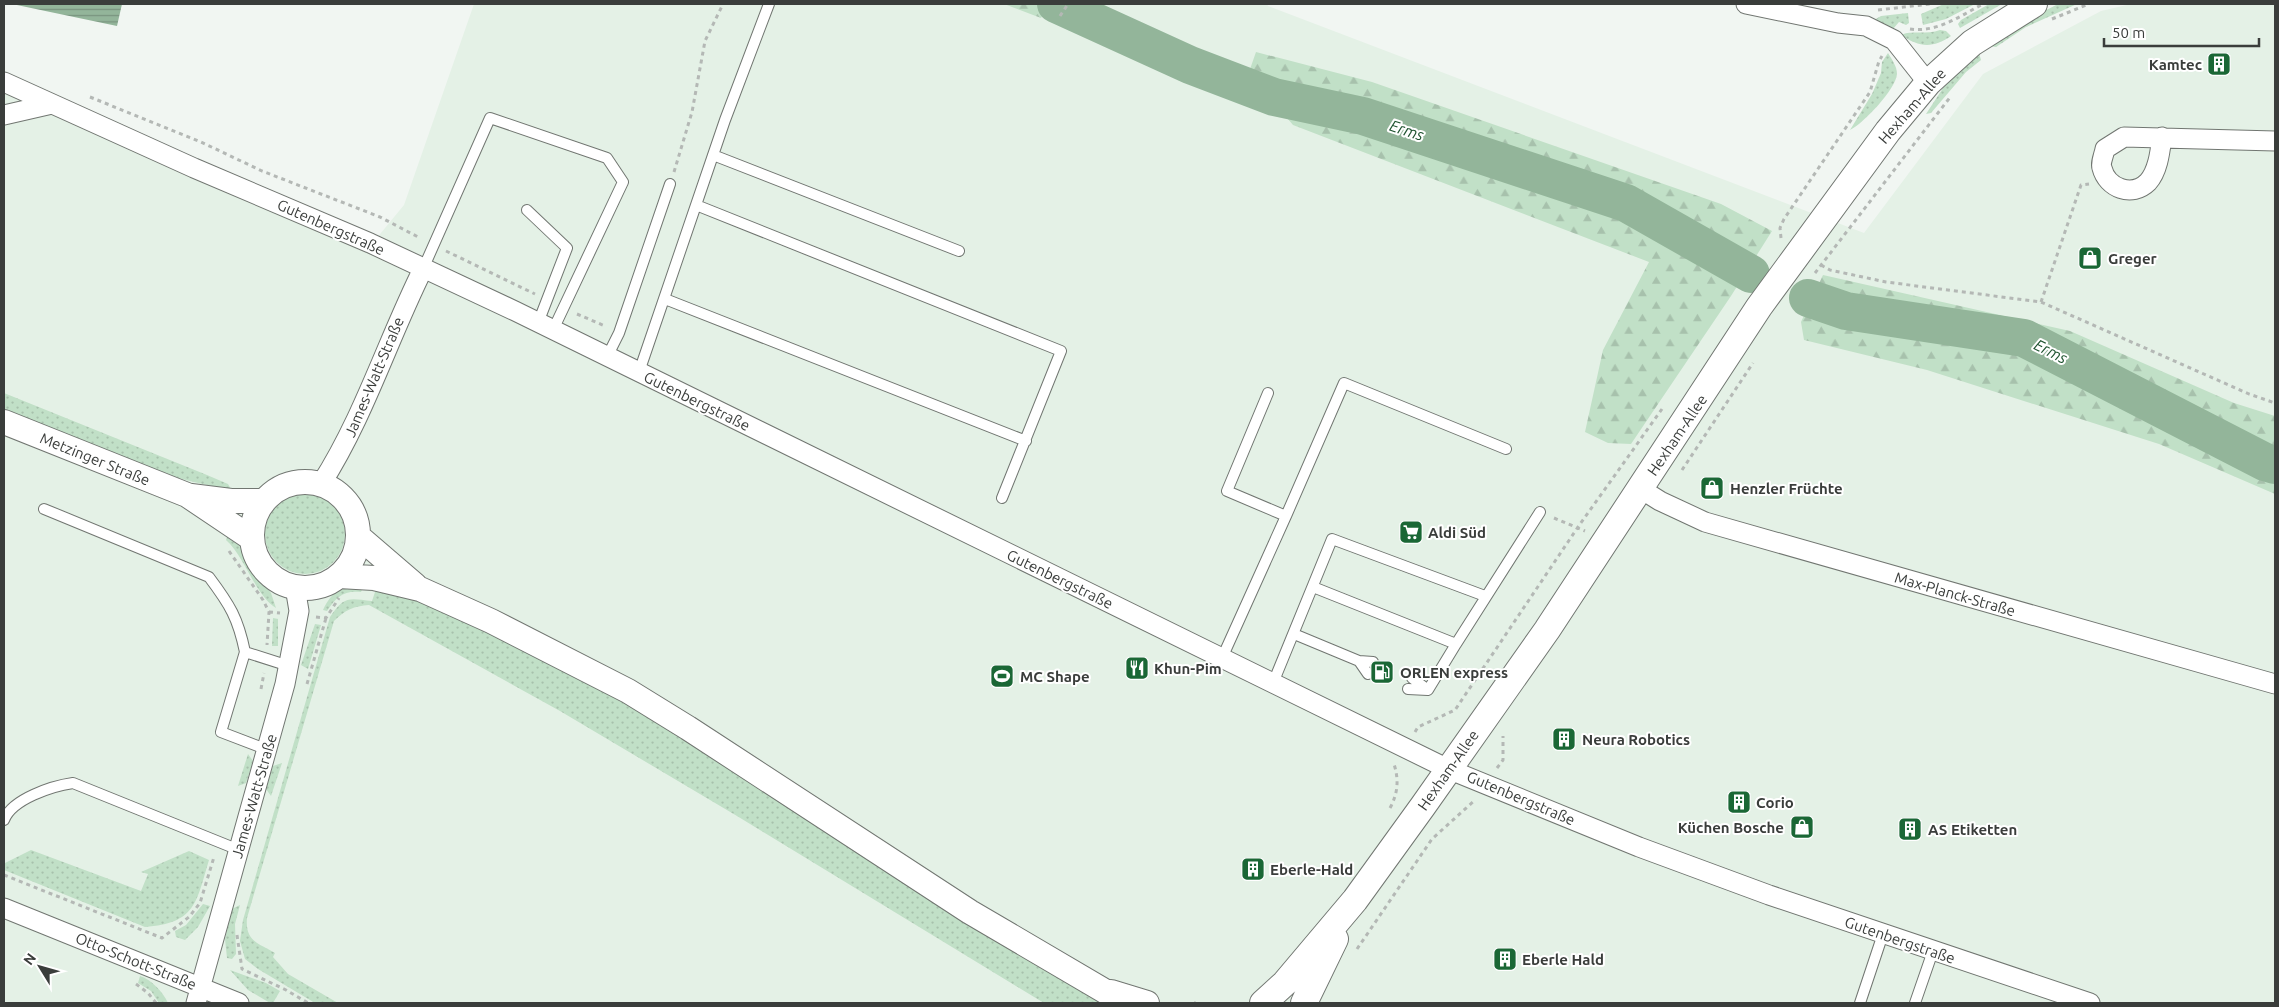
<svg xmlns="http://www.w3.org/2000/svg" width="2279" height="1007" font-family="Ubuntu,sans-serif">
  <style>
    .built { fill: #e4f1e6 }
    .grass { fill: url(#grass-dots) }
    .forest { fill: url(#forest-firs) }
    .water { fill: url(#water-rules) }
    .lines { fill: none; stroke-linecap: round; stroke-linejoin: round }
    .river { stroke: #93b59a; stroke-width: 38 }
    .service-casing { stroke: #717671; stroke-width: 12 }
    .minor-casing { stroke: #717671; stroke-width: 21 }
    .tertiary-casing { stroke: #717671; stroke-width: 26 }
    .secondary-casing { stroke: #717671; stroke-width: 28 }
    .path { stroke: #b4b8b5; stroke-width: 3; stroke-dasharray: 4 4; stroke-linecap: butt }
    .service { stroke: #fff; stroke-width: 10 }
    .minor { stroke: #fff; stroke-width: 19 }
    .tertiary { stroke: #fff; stroke-width: 24 }
    .secondary { stroke: #fff; stroke-width: 26 }
    .labels { text-anchor: middle; dominant-baseline: central; stroke-width: 4; stroke-linejoin: round; paint-order: stroke }
    .poi-label { font-size: 15px; font-weight: bold; fill: #3a3d3b; stroke: #fff; text-anchor: start }
    .street-label { font-size: 15px; fill: #3a3d3b; stroke: #fff }
    .water-label { font-size: 16px; font-style: italic; fill: #1d522e; stroke: #fff }
  </style>
  <defs>
    <pattern id="grass-dots" width="8" height="8" patternUnits="userSpaceOnUse" patternTransform="scale(1.25)"><rect width="8" height="8" fill="#c1e0c7"/><path d="M2 2h.1M6 6h.1" fill="none" stroke="#a7c1ac" stroke-width="1.8" stroke-linecap="round"/></pattern>
    <pattern id="forest-firs" width="22" height="20" patternUnits="userSpaceOnUse" patternTransform="scale(1.25)"><rect width="22" height="20" fill="#c1e0c7"/><path d="M5 1l3.5 6h-7zM16 11l3.5 6h-7z" fill="#a7c1ac"/></pattern>
    <pattern id="water-rules" width="6" height="5" patternUnits="userSpaceOnUse" patternTransform="scale(1.25)"><rect width="6" height="5" fill="#93b59a"/><path d="M0 2.5h6" fill="none" stroke="#79947f"/></pattern>
  </defs>
  <rect width="100%" height="100%" fill="#f1f6f2"/>
  <path class="built" d="M474 4H1267L1268 6 1864 233 1983 74 2101 11 2131 4H2275V1003H4V83L371 245 404 205Z"/>
  <path class="grass" d="M1944 4H1975L1946 19 1923 25 1921 14Z
    M1989 4H2002L1960 28 1958 24 1961 20Z
    M2058 4H2077L2026 27 1996 47 1989 46 2025 21Z
    M1908 13 1909 23 1906 25 1899 22 1893 29 1874 20 1881 16Z
    M1940 30 1946 31 1951 36C1932 49 1919 47 1901 35 1911 30 1927 35 1940 30Z
    M1888 53C1892 60 1897 66 1897 74 1896 89 1863 124 1850 130L1872 94 1881 73 1882 62Z
    M1979 53 1981 60 1966 72 1931 113 1926 114 1943 88Z
    M4 393 207 475 228 484 231 489C152 478 77 440 4 410Z
    M265 534a40 40 0 1 1 80 0a40 40 0 1 1-80 0Z
    M228 534 242 546 249 565 271 593 276 608C255 595 245 557 226 540Z
    M363 587 361 592C344 590 336 597 327 611L323 610C333 589 341 588 363 587Z
    M376 589 441 608 557 661 673 731 1032 962 1102 1003H1044L737 816 560 711 369 605C354 606 345 610 334 621L247 918C245 941 258 943 275 953L273 957 288 974 338 1003H315L258 969 245 959 240 941 243 920 330 617C344 596 348 598 372 601Z
    M273 618 278 619V646H272Z
    M315 624 321 625 308 669 301 665Z
    M248 754 253 761 246 783 238 786Z
    M282 763 271 796 266 789 273 766Z
    M31 850 141 891 148 874 141 872 189 851 209 860C196 903 196 923 145 927L4 870 5 863Z
    M203 904 210 906 198 927 185 940 176 937 175 931 186 925Z
    M240 905 235 924 236 954 232 959 227 958 225 939 232 909Z
    M230 970 266 983 280 991 273 1003H270L248 990Z
    M140 976C152 980 163 992 168 1003H159L151 991 138 983Z"/>
  <path class="forest" d="M1004 4H1049L1041 18Z
    M1256 52 1372 82 1721 204 1772 231 1731 296 1631 444 1608 443 1585 432 1603 350 1649 262 1293 125 1249 72Z
    M1823 275 2070 331 2234 403 2275 416V494L2159 444 1927 370 1804 340 1801 322Z"/>
  <path class="water" d="M12 4H122L117 26Z"/>
  <g class="lines">
    <path class="river" d="M1056 4 1190 65 1274 97 1363 116 1626 203 1751 274
      M1808 298 1846 311 2024 338 2265 462 2275 465"/>
    <g class="service-casing">
      <path id="service" d="M713 155 959 251
        M696 205 1061 351 1002 498
        M527 210 567 248 538 323
        M423 269 490 118 607 158 623 182 553 330
        M665 299 1026 441
        M607 357 619 333 670 184
        M639 372 725 120 769 4
        M44 509 209 577C230 605 238 618 245 652L289 666
        M1286 516 1344 383 1506 449
        M1313 587 1456 644 1428 690 1408 689
        M1294 634 1359 661 1368 674
        M1456 644 1540 512
        M245 652 221 732 268 750
        M1222 658 1286 516 1227 491 1268 393
        M1359 661 1373 662
        M1412 678 1428 690
        M1273 683 1332 539 1485 596
        M4 820C12 799 52 786 73 783L239 850
        M1860 1003 1883 934
        M1915 1003 1933 951"/>
    </g>
    <g class="minor-casing">
      <path id="minor" d="M1746 4 1838 23 1866 26 1894 40 1928 83
        M4 82 194 168 370 243 515 311 1448 769 1639 847 1769 895 2090 1003
        M4 115 52 104
        M2162 137C2160 152 2158 171 2148 182 2132 198 2107 188 2102 168 2100 163 2104 155 2105 149L2124 137 2275 141
        M321 484C364 417 388 339 423 269
        M1641 489 1660 501 1705 522 2275 684
        M4 908 239 1003
        M196 1003 285 684 299 611 295 587"/>
    </g>
    <g class="tertiary-casing">
      <path id="tertiary" d="M4 422 187 495 251 538
        M252 535a53 53 0 1 1 106 0a53 53 0 1 1-106 0Z
        M191 496 231 501H263
        M358 536 415 585
        M339 576 374 578 420 589 491 621 628 691 688 728 970 912 1125 1003
        M1111 992 1147 1003"/>
    </g>
    <g class="secondary-casing">
      <path id="secondary" d="M1263 1003 1285 983 1355 900 1423 806 1547 630 1759 307 1888 131 1928 83 1972 43 2034 4
        M1304 1003 1335 939"/>
    </g>
    <path class="path" d="M1878 10 1930 4
      M1060 16 1068 4
      M2052 19 2089 4
      M1910 29C1937 33 1960 16 1983 4
      M90 97 201 142 262 171 380 217 420 238
      M674 172 692 112 705 41 723 4
      M1781 238 1780 228 1784 219 1870 92 1879 61 1882 56
      M446 251 535 294
      M1821 265 1830 270 1886 282 2041 302 2249 394 2275 403
      M1815 273 1951 96
      M2041 302 2081 185 2089 184
      M577 314 605 326
      M1682 470 1753 363
      M1554 518 1585 531
      M229 551 263 600 269 612 267 645
      M269 612 280 613
      M316 617 326 618 339 598
      M307 684 326 618
      M261 689 264 673
      M1415 732 1418 727 1455 710 1578 527 1662 409
      M1497 768 1503 760V736
      M1390 808C1398 793 1399 780 1394 764
      M4 875 162 938 189 917 200 903 214 857
      M237 935 242 969 286 990 308 1003
      M1357 949 1432 839 1475 800
      M136 984 148 993 156 1003
      M1195 1003 1196 1002"/>
    <use href="#service" class="service"/>
    <use href="#minor" class="minor"/>
    <use href="#tertiary" class="tertiary"/>
    <use href="#secondary" class="secondary"/>
  </g>
  <defs>
    <g id="building-square" transform="scale(1.25)"><rect x="-9" y="-9" width="18" height="18" rx="4" fill="#1a6735" stroke="#fff"/><path d="M-4-6H4V6H1V3H-1V6H-4ZM-2.5-4.3h1.7v1.8h-1.7ZM.8-4.3h1.7v1.8H.8ZM-2.5-1h1.7V.8h-1.7ZM.8-1h1.7V.8H.8Z" fill="#fff"/></g>
    <g id="shop-square" transform="scale(1.25)"><rect x="-9" y="-9" width="18" height="18" rx="4" fill="#1a6735" stroke="#fff"/><path d="M-5-2.5h2.3a2.7 3.5 0 0 1 5.4 0H5L5.5 6h-11ZM-1.5-2.5h3a1.5 2.3 0 0 0-3 0Z" fill="#fff"/></g>
    <g id="supermarket-square" transform="scale(1.25)"><rect x="-9" y="-9" width="18" height="18" rx="4" fill="#1a6735" stroke="#fff"/><path d="M-6-5.5h2.5l.6 2H6L4.5 2H-2.5L-4.4-4H-6ZM-1.5 3.2a1.3 1.3 0 1 0 .1 0ZM3 3.2a1.3 1.3 0 1 0 .1 0Z" fill="#fff"/></g>
    <g id="restaurant-square" transform="scale(1.25)"><rect x="-9" y="-9" width="18" height="18" rx="4" fill="#1a6735" stroke="#fff"/><path d="M-5-6h1v4h1v-4h1v4h1v-4h1v5L-1.5 .5V6h-2V.5L-5-1ZM5-6V6H3V1.5H1.5Q1.5-4 5-6Z" fill="#fff"/></g>
    <g id="fuel-square" transform="scale(1.25)"><rect x="-9" y="-9" width="18" height="18" rx="4" fill="#1a6735" stroke="#fff"/><path d="M-5.5-6h7V0h2V4h1.3V-2.5L3-4.5l.8-.8L6-3V5H2.5V1h-1V6h-7ZM-4.2-4.7v3.2H.2V-4.7Z" fill="#fff"/></g>
    <g id="stadium-square" transform="scale(1.25)"><rect x="-9" y="-9" width="18" height="18" rx="4" fill="#1a6735" stroke="#fff"/><path d="M0-5a6.5 5 0 1 0 0 10a6.5 5 0 1 0 0-10ZM-3.5-1.8h7v3.6h-7Z" fill="#fff"/></g>
  </defs>
  <g fill-rule="evenodd">
    <use href="#building-square" x="2219" y="64"/>
    <use href="#shop-square" x="2090" y="258"/>
    <use href="#shop-square" x="1712" y="488"/>
    <use href="#supermarket-square" x="1411" y="532"/>
    <use href="#restaurant-square" x="1137" y="668"/>
    <use href="#fuel-square" x="1382" y="672"/>
    <use href="#stadium-square" x="1002" y="676"/>
    <use href="#building-square" x="1564" y="739"/>
    <use href="#building-square" x="1739" y="802"/>
    <use href="#shop-square" x="1802" y="827"/>
    <use href="#building-square" x="1910" y="829"/>
    <use href="#building-square" x="1253" y="869"/>
    <use href="#building-square" x="1505" y="959"/>
  </g>
  <g class="labels">
    <g class="poi-label">
      <text x="2202" y="64" text-anchor="end">Kamtec</text>
      <text x="2108" y="258">Greger</text>
      <text x="1730" y="488">Henzler Früchte</text>
      <text x="1428" y="532">Aldi Süd</text>
      <text x="1154" y="668">Khun-Pim</text>
      <text x="1400" y="672">ORLEN express</text>
      <text x="1020" y="676">MC Shape</text>
      <text x="1582" y="739">Neura Robotics</text>
      <text x="1756" y="802">Corio</text>
      <text x="1784" y="827" text-anchor="end">Küchen Bosche</text>
      <text x="1928" y="829">AS Etiketten</text>
      <text x="1270" y="869">Eberle-Hald</text>
      <text x="1522" y="959">Eberle Hald</text>
    </g>
    <g class="street-label">
      <text transform="translate(1912 106) rotate(-49)">Hexham-Allee</text>
      <text transform="translate(331 227) rotate(24)">Gutenbergstraße</text>
      <text transform="translate(374 377) rotate(-67)">James-Watt-Straße</text>
      <text transform="translate(697 401) rotate(26)">Gutenbergstraße</text>
      <text transform="translate(1677 435) rotate(-56)">Hexham-Allee</text>
      <text transform="translate(95 459) rotate(22)">Metzinger Straße</text>
      <text transform="translate(1060 579) rotate(26)">Gutenbergstraße</text>
      <text transform="translate(1955 594) rotate(16)">Max-Planck-Straße</text>
      <text transform="translate(1448 770) rotate(-55)">Hexham-Allee</text>
      <text transform="translate(254 796) rotate(-74)">James-Watt-Straße</text>
      <text transform="translate(1521 798) rotate(23)">Gutenbergstraße</text>
      <text transform="translate(1900 940) rotate(19)">Gutenbergstraße</text>
      <text transform="translate(136 961) rotate(22)">Otto-Schott-Straße</text>
    </g>
    <g class="water-label">
      <text transform="translate(1407 130) rotate(18)">Erms</text>
      <text transform="translate(2051 351) rotate(27)">Erms</text>
    </g>
  </g>
  <rect width="2279" height="1007" fill="none" stroke="#3a3d3b" stroke-width="10"/>
  <g transform="translate(40 967) rotate(307)" stroke="#ffffff" stroke-width="4" paint-order="stroke">
  <path d="M0-4L9 19L0 12L-9 19Z" fill="#3a3d3b"/>
  <text y="-8" font-size="14" font-weight="bold" text-anchor="middle" fill="#3a3d3b">N</text>
  </g>
  <path d="M2104 38v8h155v-8" fill="none" stroke="#3a3d3b" stroke-width="2.5"/>
  <text x="2112" y="38" font-size="15" fill="#3a3d3b" stroke="#ffffff" stroke-width="4" paint-order="stroke">50 m</text>
</svg>
